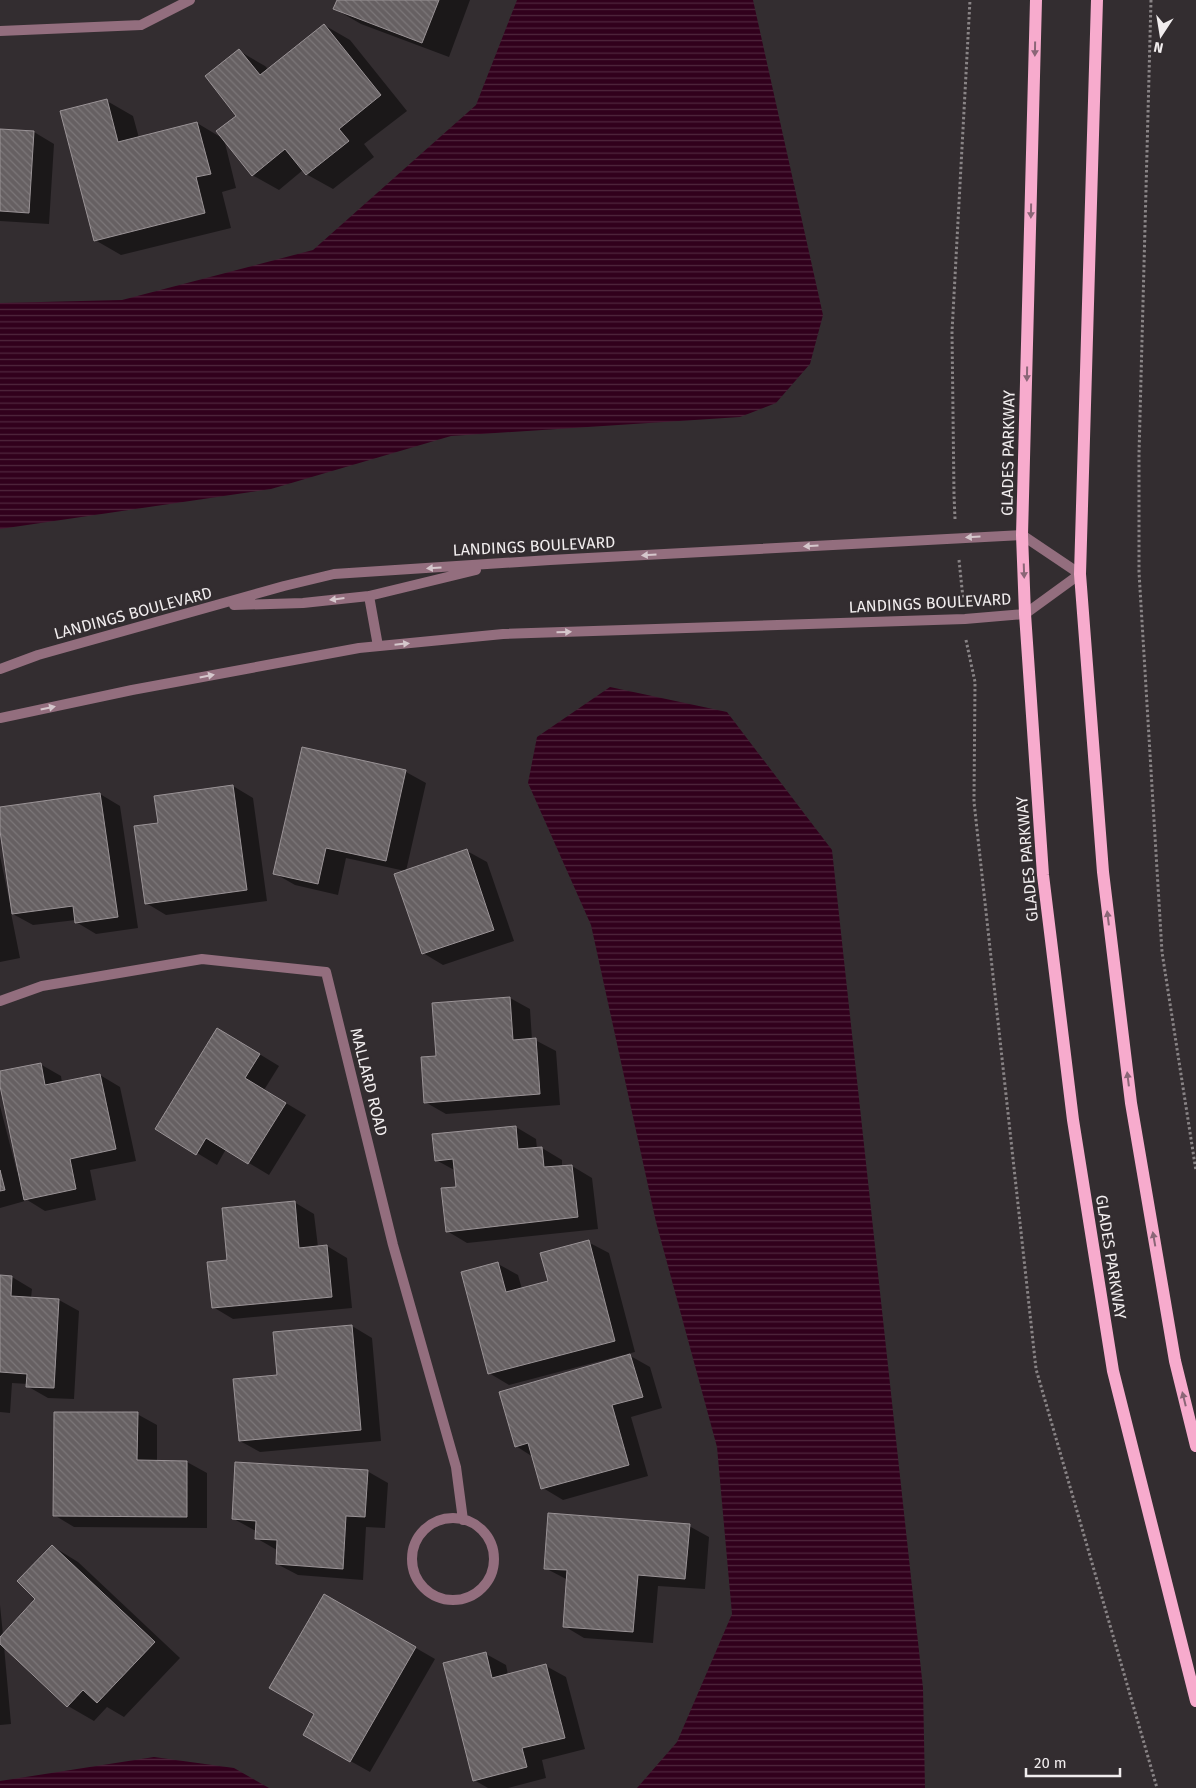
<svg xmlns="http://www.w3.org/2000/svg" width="1196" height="1788" font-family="'Fira Sans',sans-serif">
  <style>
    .water { fill: url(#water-rules) }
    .shadow { fill: #0007 }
    .building { fill: url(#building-back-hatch); stroke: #9a9396 }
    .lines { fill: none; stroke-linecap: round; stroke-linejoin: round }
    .path { stroke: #898486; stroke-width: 3; stroke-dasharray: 2.5 2.5; stroke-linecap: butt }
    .minor { stroke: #936e7e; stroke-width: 10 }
    .primary { stroke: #f7abcd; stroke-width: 12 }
    .oneway { fill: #8b6677 }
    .oneway2 { fill: #d5c7cc }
    .labels { text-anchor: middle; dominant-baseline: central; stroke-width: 4.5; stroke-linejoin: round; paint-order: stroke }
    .street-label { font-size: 16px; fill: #f1edee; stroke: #332d30 }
  </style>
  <defs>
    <pattern id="water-rules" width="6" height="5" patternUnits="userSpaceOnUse" patternTransform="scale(1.25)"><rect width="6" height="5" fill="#31001c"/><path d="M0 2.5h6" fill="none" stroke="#4f263d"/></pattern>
    <pattern id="building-back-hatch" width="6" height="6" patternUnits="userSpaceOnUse" patternTransform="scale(1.25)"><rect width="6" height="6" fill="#666062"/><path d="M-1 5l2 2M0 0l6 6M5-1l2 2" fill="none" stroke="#7c7779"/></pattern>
  </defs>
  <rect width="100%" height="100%" fill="#332d30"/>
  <path class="water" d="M517 0H753L823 315 810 364 776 403 740 417 451 436 271 489 0 529V303L122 300 313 250 476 105Z
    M610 687 727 712 832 850 923 1688 925 1788H637L677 1742 732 1614 717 1447 656 1222 591 925 528 783 537 737Z
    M154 1757 234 1768 269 1788H0V1781Z"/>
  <path class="shadow" d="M338 0H470L449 57 361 24 335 9Z
    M324 25 350 40 407 111 364 144 374 157 333 189 306 174 303 170 279 190 252 175 224 139 236 188 222 192 231 228 121 255 95 240 107 101 133 116 139 138 197 123 222 138 238 116 239 51 265 66 268 69Z
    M0 130 34 132 54 144 49 224 0 221Z
    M303 748 406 772 426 783 406 871 467 851 487 862 514 941 443 965 423 953 405 871 346 858 338 895 295 885 274 873Z
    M233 786 253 798 267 901 166 915 146 903 159 824Z
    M100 794 120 806 138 928 96 934 76 922V920L33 925 11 913 20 958 0 962V856L10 904H12L0 822V808Z
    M510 998 530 1009 532 1040H535L556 1051 560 1105 446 1114 425 1102 438 1057Z
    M238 1041 279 1066 264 1090 306 1115 269 1175 226 1149 217 1165 157 1129Z
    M40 1064 61 1076 62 1083 100 1075 120 1087 136 1161 90 1170 96 1200 45 1211 24 1198 25 1201 0 1208V1106L17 1172 19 1171 0 1080V1072Z
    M516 1127 536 1139 537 1149 542 1148 562 1160V1167L572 1166 592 1178 598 1229 467 1243 447 1231 457 1188 456 1171 436 1160Z
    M294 1202 314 1214 318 1247 327 1246 347 1258 352 1308 233 1319 213 1307Z
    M588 1242 609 1253 635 1352 627 1354 650 1367 662 1408 631 1417 648 1476 563 1500 543 1488 533 1457 516 1446 624 1358 623 1355 509 1385 489 1373 498 1264 518 1275 522 1289 549 1282Z
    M0 1276 12 1277 32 1289 31 1298 59 1300 79 1311 74 1399 48 1398 27 1386 28 1384 12 1383 10 1413 0 1412Z
    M352 1326 372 1338 381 1441 260 1452 240 1441 279 1376Z
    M137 1414 157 1425V1461L187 1462 207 1473V1528L74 1527 54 1515Z
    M367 1471 388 1483 385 1528 366 1527 363 1580 298 1575 277 1564V1550L256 1538 257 1530H254L234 1519Z
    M689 1526 709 1537 705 1589 658 1586 653 1643 584 1638 564 1626 568 1580 545 1568Z
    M52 1546 78 1562 180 1658 124 1717 107 1707 94 1721 68 1706 4 1646 11 1724 0 1725V1605L3 1635 37 1599Z
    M324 1595 435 1659 370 1772 304 1735 316 1714Z
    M486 1654 506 1665 508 1675 546 1666 566 1677 585 1749 542 1760 546 1778 508 1788H488L474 1780Z"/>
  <path class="building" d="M337 0H439L422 43 333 9Z
    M324 24 381 95 339 129 349 141 306 175 285 149 252 176 216 131 236 116 205 76 239 49 260 75Z
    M107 99 118 142 197 122 211 174 196 177 205 213 94 241 60 111Z
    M0 129 34 131 29 213 0 211Z
    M302 747 406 770 386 861 326 848 318 884 273 874Z
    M233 785 247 890 145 904 134 826 158 823 154 796Z
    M100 793 118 917 75 923 73 906 12 914 0 831V807Z
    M467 849 494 930 422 954 394 874Z
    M510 997 513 1040 536 1038 540 1094 424 1103 421 1057 436 1056 432 1003Z
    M217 1028 260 1054 245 1078 286 1103 248 1164 206 1138 196 1155 155 1129Z
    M41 1063 45 1085 100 1074 116 1149 70 1159 76 1189 24 1200 0 1086V1071Z
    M516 1126 518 1149 542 1147 544 1167 572 1165 578 1217 446 1232 441 1188 456 1187 453 1159 435 1161 432 1134Z
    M0 1170 5 1190 0 1191Z
    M295 1201 299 1248 327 1245 332 1297 212 1308 207 1262 227 1260 222 1208Z
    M589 1240 615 1341 488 1374 461 1272 498 1262 506 1292 548 1281 540 1253Z
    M0 1275 12 1276 11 1296 59 1299 54 1388 26 1387 27 1374 0 1372Z
    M352 1325 361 1430 239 1441 233 1379 277 1375 273 1332Z
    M630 1354 643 1397 612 1405 629 1465 541 1489 528 1443 515 1447 499 1392Z
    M54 1412H138L137 1460 187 1461V1517L53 1516Z
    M235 1462 368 1470 365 1517 346 1516 343 1569 276 1564 277 1540 255 1539 256 1521 232 1519Z
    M548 1513 690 1524 685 1579 638 1575 633 1632 563 1627 567 1570 544 1569Z
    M52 1545 155 1642 97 1703 83 1690 67 1707 0 1644V1637L35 1599 17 1581Z
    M324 1594 416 1647 350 1762 303 1735 314 1714 269 1688Z
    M486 1652 492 1678 546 1664 565 1738 522 1748 527 1767 473 1781 443 1663Z"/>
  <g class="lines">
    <path class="path" d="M1151 0 1139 454V572L1162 952 1196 1171
      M955 519 954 495 952 332 970 0
      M959 560 963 598
      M966 640 975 682 974 802 1036 1369 1157 1788"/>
    <path class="minor" d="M0 31 141 25 190 0
      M369 596 378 646
      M234 605 303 603 369 596 476 570
      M0 669 38 655 284 586 334 574 550 560 1022 535 1080 574 1025 614 965 619 503 634 359 648 132 690 0 718
      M0 1001 42 986 202 959 326 972 393 1245 456 1467 463 1520
      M412 1559a41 41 0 1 1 82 0a41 41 0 1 1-82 0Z"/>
    <path class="primary" d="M1036 0 1022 535 1025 614 1043 875 1073 1120 1113 1371 1196 1701
      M1097 0 1080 574 1103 872 1131 1103 1175 1361 1196 1446"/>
  </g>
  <defs><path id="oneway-solid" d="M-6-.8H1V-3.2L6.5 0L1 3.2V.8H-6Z" transform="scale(1.25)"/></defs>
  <g class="oneway">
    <use href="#oneway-solid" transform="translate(1035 49) rotate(91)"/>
    <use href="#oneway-solid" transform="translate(1031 211) rotate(91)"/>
    <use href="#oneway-solid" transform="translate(1027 374) rotate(91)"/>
    <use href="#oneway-solid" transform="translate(1024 571) rotate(88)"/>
    <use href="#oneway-solid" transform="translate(1108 918) rotate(-97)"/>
    <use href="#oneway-solid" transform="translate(1128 1079) rotate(-97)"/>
    <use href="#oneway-solid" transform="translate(1154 1239) rotate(-100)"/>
    <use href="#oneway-solid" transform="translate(1184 1399) rotate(-104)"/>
  </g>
  <g class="oneway2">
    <use href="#oneway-solid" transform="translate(973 537) rotate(177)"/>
    <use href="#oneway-solid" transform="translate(811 546) rotate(177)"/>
    <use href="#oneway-solid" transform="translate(649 555) rotate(177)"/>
    <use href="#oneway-solid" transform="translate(434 568) rotate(176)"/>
    <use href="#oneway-solid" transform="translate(337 599) rotate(173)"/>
    <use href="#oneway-solid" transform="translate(564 632) rotate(-2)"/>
    <use href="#oneway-solid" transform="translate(402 644) rotate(-6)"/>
    <use href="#oneway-solid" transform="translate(207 676) rotate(-11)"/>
    <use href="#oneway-solid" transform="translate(48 708) rotate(-12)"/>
  </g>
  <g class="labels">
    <g class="street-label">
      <text transform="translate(1008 453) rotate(-89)">GLADES PARKWAY</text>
      <text transform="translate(534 546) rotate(-3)">LANDINGS BOULEVARD</text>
      <text transform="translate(930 603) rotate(-3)">LANDINGS BOULEVARD</text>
      <text transform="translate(133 613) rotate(-15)">LANDINGS BOULEVARD</text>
      <text transform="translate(1027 859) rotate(-95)">GLADES PARKWAY</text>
      <text transform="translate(369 1082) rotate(76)">MALLARD ROAD</text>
      <text transform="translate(1111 1257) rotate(81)">GLADES PARKWAY</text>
    </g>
  </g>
  <g transform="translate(1161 35) rotate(192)" stroke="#332d30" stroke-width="4" paint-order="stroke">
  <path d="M0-4L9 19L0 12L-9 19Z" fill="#f1edee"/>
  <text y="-8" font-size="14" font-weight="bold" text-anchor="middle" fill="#f1edee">N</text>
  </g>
  <path d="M1026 1768v8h94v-8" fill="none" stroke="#f1edee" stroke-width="2.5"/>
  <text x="1034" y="1768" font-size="15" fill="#f1edee" stroke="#332d30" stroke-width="4" paint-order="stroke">20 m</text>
</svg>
